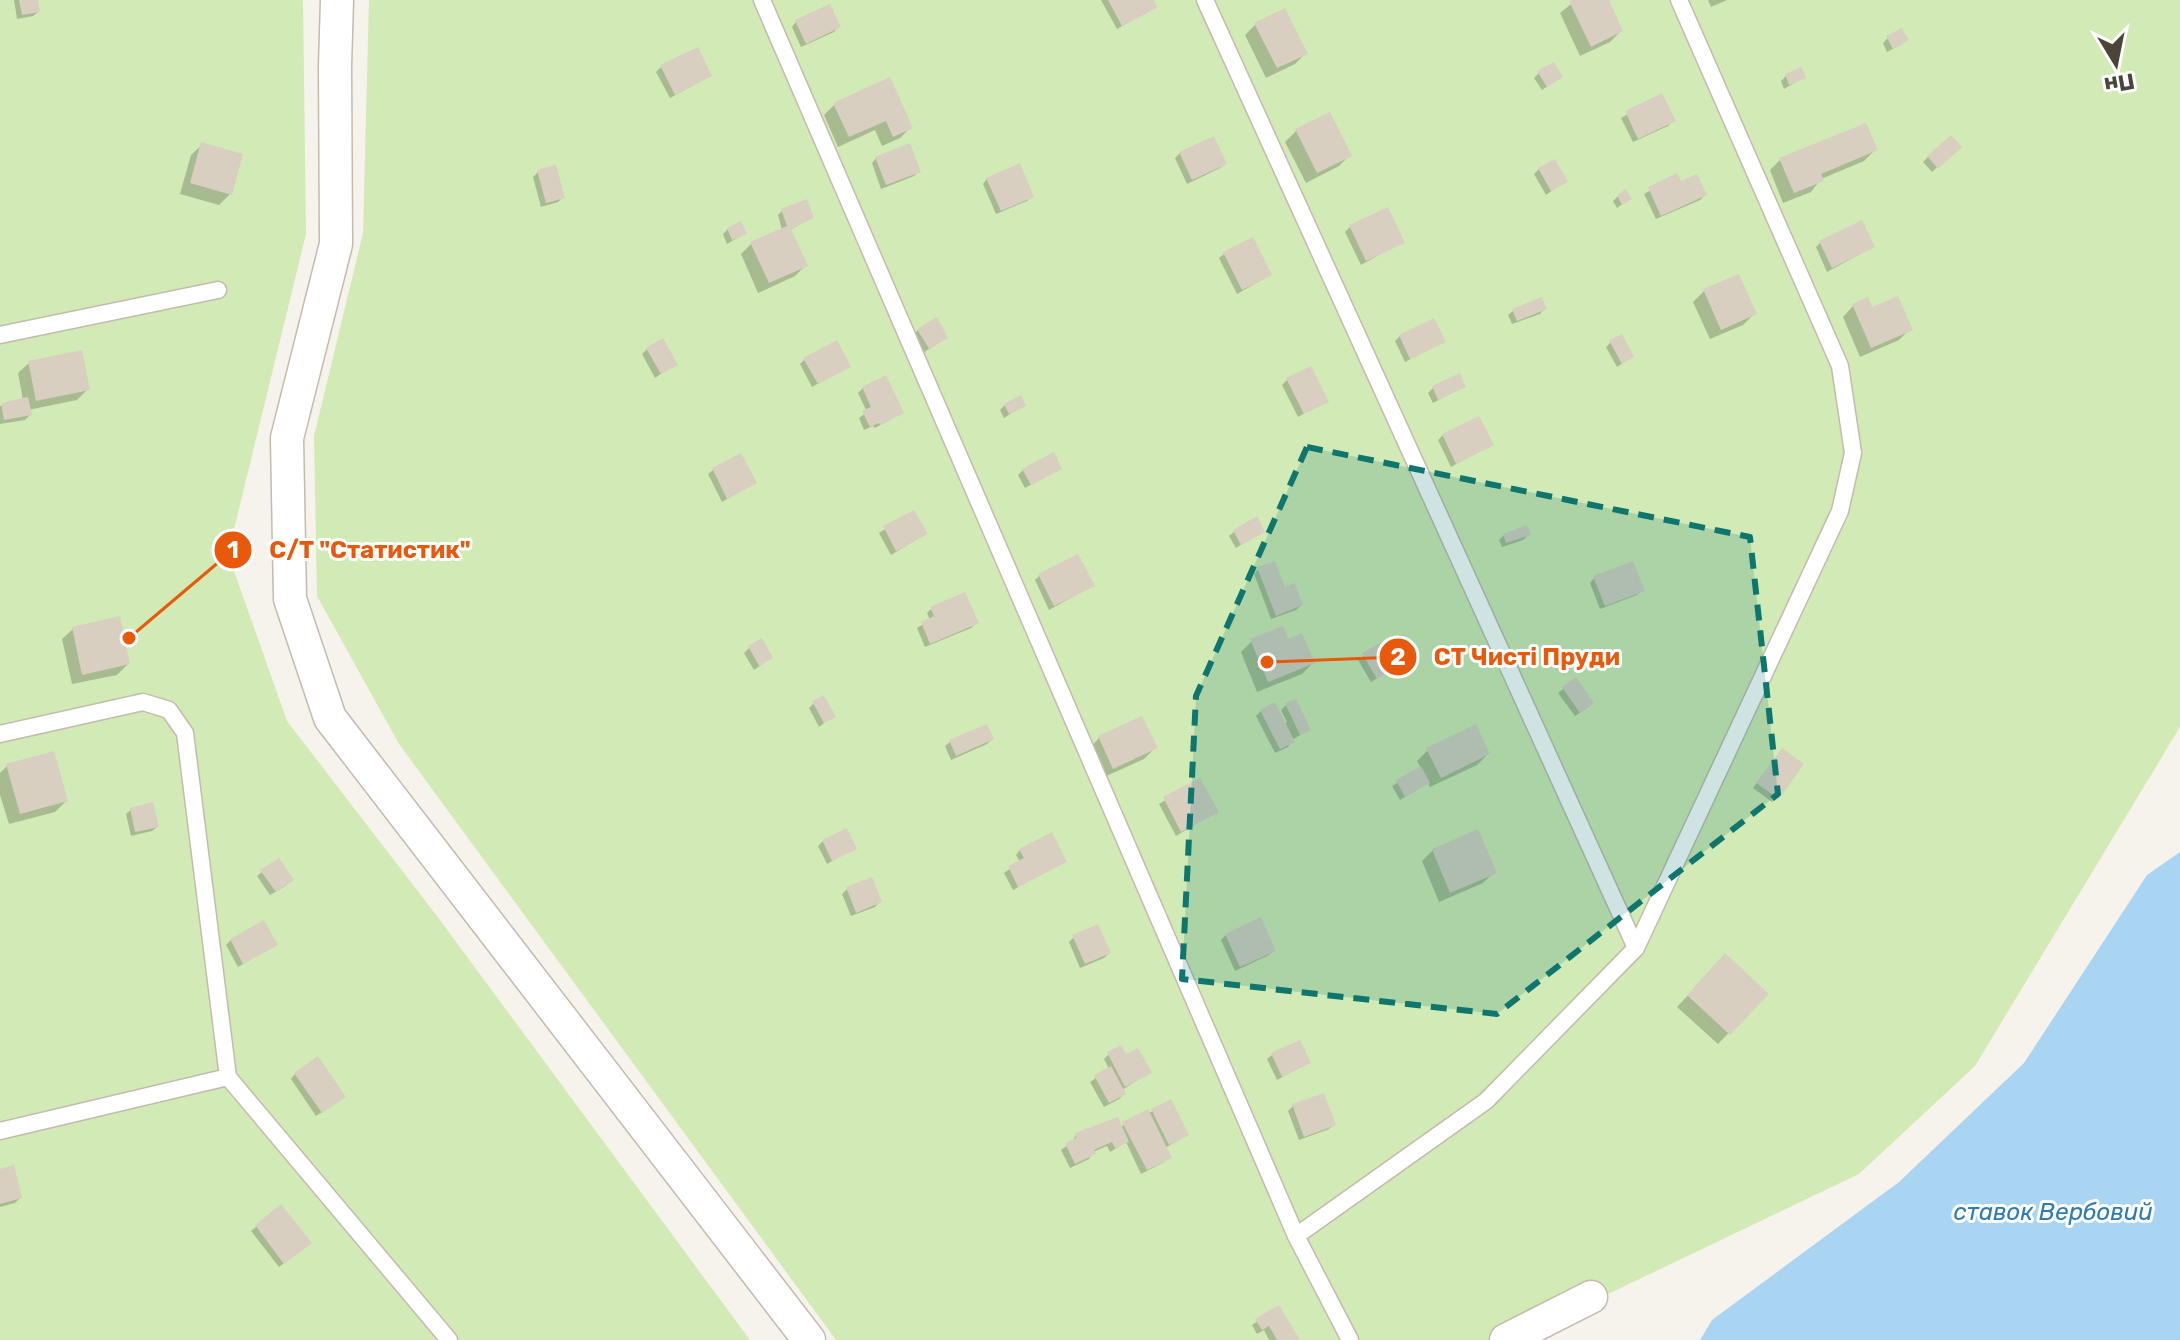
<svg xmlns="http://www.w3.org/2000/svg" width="2180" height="1340" font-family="Rubik,sans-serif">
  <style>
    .green { fill: #d2eab5 }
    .water { fill: #a9d4f2 }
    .shadow { fill: #0003 }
    .building { fill: #d8cfc1 }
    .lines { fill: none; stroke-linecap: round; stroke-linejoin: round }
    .service-casing { stroke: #c2bbae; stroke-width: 19 }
    .minor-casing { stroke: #c2bbae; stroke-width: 35 }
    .service { stroke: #fff; stroke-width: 16 }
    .minor { stroke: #fff; stroke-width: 32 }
    .marked { fill: #0f766e; fill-opacity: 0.2; stroke: #0f766e; stroke-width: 6; stroke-dasharray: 16 10; stroke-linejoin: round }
    .labels { text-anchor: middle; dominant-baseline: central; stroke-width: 6; stroke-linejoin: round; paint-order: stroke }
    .water-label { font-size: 24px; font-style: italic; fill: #2e7ab2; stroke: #fff }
    .leader { fill: none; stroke: #e8590c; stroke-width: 3 }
    .callout-dot { fill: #e8590c; stroke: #fff; stroke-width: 3 }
    .mark-label { font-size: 24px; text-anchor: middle; font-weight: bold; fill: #fff }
    .callout-label { font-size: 24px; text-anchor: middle; font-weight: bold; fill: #e8590c; stroke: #fff; stroke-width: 6; stroke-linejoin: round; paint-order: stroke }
  </style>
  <rect width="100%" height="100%" fill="#f6f3ec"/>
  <path class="green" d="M0 0H303L306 234 228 554 287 721 437 916 750 1340H0Z
    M369 0H2180V727L1975 1066 1859 1174 1512 1340H836L399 744 317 596 314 436 363 233Z"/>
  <path class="water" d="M2180 852V1340H1700L1712 1320 1899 1182 2024 1063 2147 875Z"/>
  <path class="shadow" d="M14 0H36L38 12 33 16 17 19Z
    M1101 0H1151L1155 7 1117 29Z
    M1576 0H1606L1621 31 1610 42 1580 56 1560 13Z
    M1708 0H1727L1711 7Z
    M796 22 838 27 834 32 801 47 792 27Z
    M1256 24 1306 53 1295 64 1266 78 1245 35Z
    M1888 38 1902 44 1887 52 1883 43Z
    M661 67 710 76 670 98 656 72Z
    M1539 73 1561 77 1542 90 1534 78Z
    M1786 76 1804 77 1784 89 1781 81Z
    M1661 96 1673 121 1668 126 1633 142 1621 118Z
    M835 104 910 128 900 138 882 146 875 130 838 147 824 115Z
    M1296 131 1350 155 1339 166 1306 183 1285 142Z
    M202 145 230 194 219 205 180 194 191 155Z
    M1959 147 1932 172 1923 162 1928 157Z
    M1875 150 1864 161 1821 179 1811 192 1783 203 1770 170 1780 160Z
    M1180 153 1224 164 1220 168 1187 184 1175 158Z
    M876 158 919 171 914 176 881 189 872 163Z
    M1539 169 1565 181 1546 195 1534 174Z
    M538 172 563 197 558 202 541 207 533 177Z
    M1676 176 1680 184 1705 195 1700 200 1656 219 1644 194Z
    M987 179 1032 196 1027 201 996 214 983 184Z
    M1618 196 1629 199 1617 208 1613 201Z
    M783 210 811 218 790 230 806 265 795 276 758 293 741 254 751 244 782 230 778 215Z
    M1350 227 1402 242 1361 265 1345 232Z
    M728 229 744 234 727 244 723 234Z
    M1821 242 1873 247 1827 272 1816 247Z
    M1224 254 1270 275 1237 294 1219 258Z
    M1704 291 1754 314 1743 325 1710 339 1693 302Z
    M1853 306 1871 310 1910 329 1899 340 1860 357 1843 317Z
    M1544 309 1540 314 1512 324 1508 315 1513 311Z
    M918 330 946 338 923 353 913 335Z
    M1400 336 1443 341 1405 362 1395 341Z
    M1611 342 1632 357 1617 367 1606 347Z
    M647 349 675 364 655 378 642 354Z
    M805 359 849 366 812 387 800 364Z
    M29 363 88 389 77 400 28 410 30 415 25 420 0 424V406L23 400 18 373Z
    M1287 380 1326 401 1298 417 1282 385Z
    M1464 386 1433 403 1428 393 1433 388Z
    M863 388 902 413 875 428 873 426 864 430 859 418 867 412 858 393Z
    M1005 405H1024L1004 418 1000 410Z
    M1443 435 1491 445 1451 467 1438 440Z
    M1060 468 1025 488 1018 475 1023 470Z
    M713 470 754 483 722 502 708 474Z
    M913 512 925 534 891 555 879 533Z
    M1262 531 1236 548 1229 536 1234 532Z
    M1504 535H1528L1523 540 1502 547 1499 540Z
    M1258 569 1283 589 1301 605 1296 610 1271 619 1254 574Z
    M1040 575 1092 586 1049 610 1035 580Z
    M1594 578 1642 590 1637 595 1600 609 1590 583Z
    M932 608 976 623 971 628 925 647 917 628 930 620 927 613Z
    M73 629 128 664 117 675 72 684 62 639Z
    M1388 640 1401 663 1371 682 1358 660Z
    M1252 641H1288L1313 663 1302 674 1257 692 1241 652Z
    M749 648 771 658 754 670 744 653Z
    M1575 680 1587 708 1575 716 1558 693Z
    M814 703 833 716 819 727 809 708Z
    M1286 705 1309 730 1292 740 1288 747 1275 753 1256 716 1261 711 1284 724 1287 722 1281 710Z
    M1099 738 1155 748 1144 759 1102 778 1089 749Z
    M992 739 987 744 951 760 945 746 950 742Z
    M1428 750 1488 754 1477 765 1430 787 1428 783 1400 800 1392 786 1421 768 1417 761Z
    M1777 756V798L1772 802 1753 788Z
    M7 766 66 801 55 812 9 824 0 795V773Z
    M1199 780 1216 812 1176 836 1159 804Z
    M131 810 157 827 152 831 131 836 126 814Z
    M823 841 854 848 827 864 818 846Z
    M1020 850 1064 861 1013 890 1004 873 1020 862 1016 855Z
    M1433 850 1494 872 1483 883 1439 902 1422 861Z
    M262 872 287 885 270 895 257 876Z
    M871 879 879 902 875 907 851 916 842 894 847 889Z
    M1226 935 1274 950 1269 955 1235 971 1221 940Z
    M1074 937 1109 953 1104 958 1080 968 1069 942Z
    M231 940 275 945 238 967 226 945Z
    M1725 956 1766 994 1718 1044 1677 1007Z
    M1109 1054 1125 1057 1149 1073 1122 1090 1124 1094 1119 1099 1104 1107 1090 1082 1109 1069 1104 1059Z
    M1272 1055 1308 1063 1277 1080 1267 1059Z
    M295 1074 339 1101 316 1116 291 1079Z
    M1293 1106 1334 1124 1329 1129 1299 1140 1288 1111Z
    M1153 1111 1187 1135 1165 1148 1169 1157 1164 1162 1141 1174 1126 1142 1110 1152 1107 1146 1093 1152 1089 1159 1070 1168 1061 1150 1072 1142 1076 1135 1120 1127Z
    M0 1171 20 1198 15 1203 0 1207Z
    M281 1207 304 1248 279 1267 251 1231Z
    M1279 1307 1297 1340H1269L1264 1330 1257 1334 1252 1325Z"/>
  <path class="building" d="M19 0H38L40 12 22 15Z
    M1108 0H1154L1157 8 1122 26Z
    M1572 0H1609L1623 31 1591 47 1569 1Z
    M830 4 841 27 806 44 795 20Z
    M1285 8 1308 54 1277 68 1254 23Z
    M1902 28 1909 40 1893 49 1886 36Z
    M698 47 712 76 675 95 660 65Z
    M1554 62 1563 77 1547 87 1537 71Z
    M1802 67 1806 78 1789 85 1785 74Z
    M890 77 913 128 893 137 886 121 849 137 833 103Z
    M1662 93 1676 121 1638 139 1625 111Z
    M1330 112 1352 156 1317 173 1295 129Z
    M1866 123 1878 150 1821 174 1824 181 1794 193 1779 158Z
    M1951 135 1962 147 1938 169 1927 156Z
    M1214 136 1227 164 1192 180 1179 152Z
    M201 142 243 154 232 195 190 183Z
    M910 143 921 172 886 185 875 157Z
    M1555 159 1568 182 1551 191 1538 168Z
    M1020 163 1034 197 1001 211 986 178Z
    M556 165 565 198 546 203 537 170Z
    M1677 173 1681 181 1697 174 1707 195 1661 216 1648 187Z
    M1626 189 1632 199 1622 205 1617 195Z
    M807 199 814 218 791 229 808 266 769 283 750 242 787 226 781 209Z
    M1388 207 1405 243 1366 261 1349 225Z
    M1862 220 1875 247 1832 268 1819 241Z
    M741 221 747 234 732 240 727 228Z
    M1253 237 1272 275 1242 290 1223 252Z
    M1739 274 1757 314 1721 330 1703 289Z
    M1898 296 1913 330 1871 348 1852 304 1868 297 1872 307Z
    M1542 297 1547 309 1517 321 1512 309Z
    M937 317 948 338 929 349 917 329Z
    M1434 318 1446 342 1410 359 1399 335Z
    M1622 334 1634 357 1622 364 1609 340Z
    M663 338 678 365 661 374 646 348Z
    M837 340 851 367 818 384 803 358Z
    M82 350 90 390 36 401 28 361Z
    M1311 366 1329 402 1304 414 1286 378Z
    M1460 373 1466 387 1438 400 1432 386Z
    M886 375 904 413 880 425 879 423 870 427 862 411 871 407 862 387Z
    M1021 395 1026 406 1009 414 1004 404Z
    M28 397 32 415 4 420 1 403Z
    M1479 416 1494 445 1456 464 1442 434Z
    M1054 452 1062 469 1031 485 1022 469Z
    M741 453 757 483 727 499 712 468Z
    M914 510 928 534 896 551 883 526Z
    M1257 516 1265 532 1241 545 1233 530Z
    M1527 525 1531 535 1506 543 1503 534Z
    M1078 554 1095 586 1054 606 1038 574Z
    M1275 561 1285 587 1295 583 1303 605 1276 616 1257 567Z
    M1633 561 1645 591 1605 606 1593 576Z
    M965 592 979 623 930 644 921 622 934 616 930 607Z
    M120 616 130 664 82 675 72 627Z
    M1283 626 1289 639 1302 633 1315 663 1268 682 1250 639Z
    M762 638 773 658 759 666 748 646Z
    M1389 638 1403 664 1377 679 1362 653Z
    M1576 677 1594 703 1580 713 1562 687Z
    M824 695 836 717 824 723 812 701Z
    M1296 699 1311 730 1300 735 1285 703Z
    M1275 702 1295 742 1280 749 1260 710Z
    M1142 716 1158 748 1113 769 1098 736Z
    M987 724 994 739 956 756 949 740Z
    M1476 724 1490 754 1441 778 1426 748Z
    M1782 748 1804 764 1779 799 1756 783Z
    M54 751 68 801 20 814 6 764Z
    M1421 766 1430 783 1405 797 1396 780Z
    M1200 778 1219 812 1181 832 1163 797Z
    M153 802 159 827 135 832 130 808Z
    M847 828 857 849 832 861 822 840Z
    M1478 829 1497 873 1450 893 1432 849Z
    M1052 832 1067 862 1018 887 1008 866 1024 858 1019 849Z
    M279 858 294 880 276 892 260 870Z
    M872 877 882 902 856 913 846 887Z
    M1261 917 1276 951 1240 967 1225 934Z
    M264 920 278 945 243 964 230 939Z
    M1098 924 1111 953 1085 964 1072 935Z
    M1725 953 1769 994 1730 1035 1687 995Z
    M1300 1040 1311 1063 1282 1077 1271 1053Z
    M1121 1045 1126 1054 1138 1048 1152 1073 1125 1087 1107 1052Z
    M318 1056 346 1097 322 1113 294 1073Z
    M1111 1066 1126 1094 1109 1103 1094 1075Z
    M1324 1093 1336 1125 1304 1137 1292 1104Z
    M1171 1099 1189 1135 1169 1145 1151 1109Z
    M1148 1109 1172 1158 1147 1170 1122 1122Z
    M1118 1117 1129 1142 1115 1148 1112 1142 1094 1150 1096 1154 1075 1164 1065 1143 1076 1138 1075 1133Z
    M14 1165 22 1198 0 1204V1169Z
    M281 1204 312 1243 284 1264 255 1225Z
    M1279 1305 1300 1340H1277L1269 1326 1262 1330 1255 1319Z"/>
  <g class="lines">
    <g class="service-casing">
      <path id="service" d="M762 0 1296 1236 1350 1340
        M1205 0 1636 948
        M0 335 218 290
        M0 734 143 702 169 710 185 733 228 1077 449 1340
        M0 1131 228 1077
        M1296 1236 1486 1101 1636 948 1840 511 1853 453 1840 366 1679 0"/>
    </g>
    <g class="minor-casing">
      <path id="minor" d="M337 0 335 66 336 244 287 438 290 599 330 718 809 1340
        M1506 1340 1591 1297"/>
    </g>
    <use href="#service" class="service"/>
    <use href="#minor" class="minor"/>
  </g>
  <path class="marked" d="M1307 447 1750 537 1778 794 1497 1014 1182 979 1196 696Z"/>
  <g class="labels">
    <g class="water-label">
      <text x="2053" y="1212">ставок Вербовий</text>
    </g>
  </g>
  <path class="leader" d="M129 638L233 550M1267 662L1398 657"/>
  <g class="callout-dot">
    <circle cx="129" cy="638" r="8"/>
    <circle cx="1267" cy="662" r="8"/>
    <circle cx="233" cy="550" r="20"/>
    <circle cx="1398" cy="657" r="20"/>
  </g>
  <g class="mark-label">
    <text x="233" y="558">1</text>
    <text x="1398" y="665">2</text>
  </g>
  <g class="callout-label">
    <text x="370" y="558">С/Т "Статистик"</text>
    <text x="1527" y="665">СТ Чисті Пруди</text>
  </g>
  <g transform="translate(2116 64) rotate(170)" stroke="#ffffff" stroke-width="6" paint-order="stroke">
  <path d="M0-6L14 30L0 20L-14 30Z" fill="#4b4439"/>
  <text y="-12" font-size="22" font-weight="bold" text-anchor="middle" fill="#4b4439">Пн</text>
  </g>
</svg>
